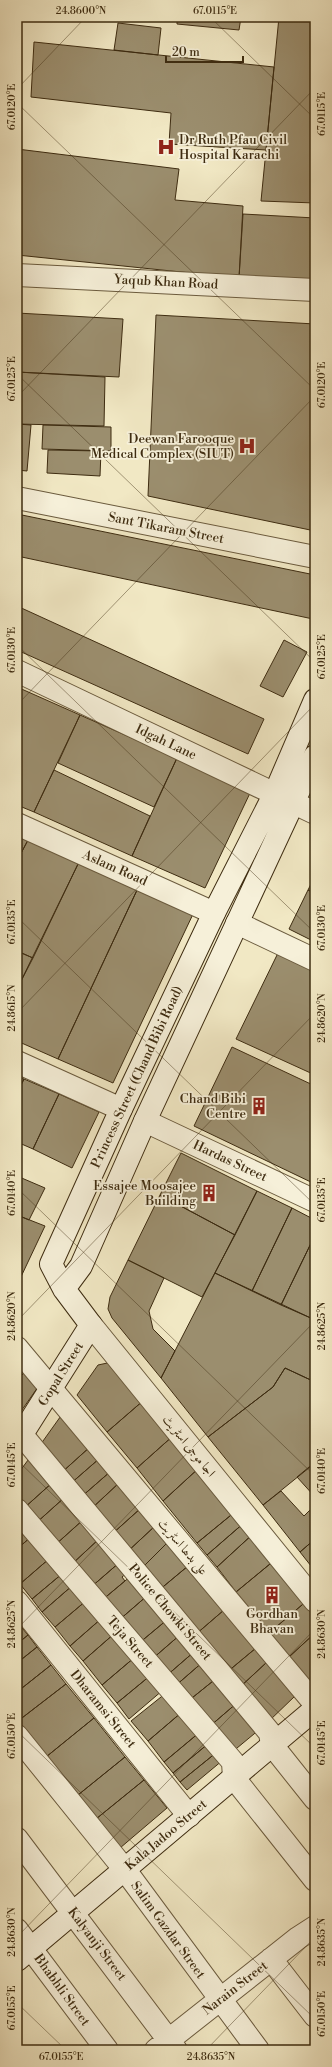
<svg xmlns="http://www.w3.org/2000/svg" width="332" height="2067" font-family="'Libre Bodoni',Amiri,serif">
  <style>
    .building { fill: #9b8e6e; stroke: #3e2c11 }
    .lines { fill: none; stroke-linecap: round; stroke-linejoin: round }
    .street-casing { stroke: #6b5b3e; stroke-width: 24 }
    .secondary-casing { stroke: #3e2c11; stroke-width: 24 }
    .street { stroke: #f6f0d9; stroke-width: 22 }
    .secondary { stroke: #f6f0d9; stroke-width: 22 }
    .ticks { fill: none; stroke: #3e2c11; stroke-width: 1; stroke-opacity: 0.45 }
    .labels { text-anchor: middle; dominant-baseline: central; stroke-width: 3.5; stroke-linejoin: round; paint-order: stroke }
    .poi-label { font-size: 13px; fill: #3e2c11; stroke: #f6f0d9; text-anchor: end }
    .street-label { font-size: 13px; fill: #3e2c11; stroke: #f6f0d9 }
    .neatline { fill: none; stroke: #3e2c11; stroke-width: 1.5 }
    .ticks-label { font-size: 10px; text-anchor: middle; fill: #3e2c11 }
  </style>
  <rect width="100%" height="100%" fill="#f1e8c4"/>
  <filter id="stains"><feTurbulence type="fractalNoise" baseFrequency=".005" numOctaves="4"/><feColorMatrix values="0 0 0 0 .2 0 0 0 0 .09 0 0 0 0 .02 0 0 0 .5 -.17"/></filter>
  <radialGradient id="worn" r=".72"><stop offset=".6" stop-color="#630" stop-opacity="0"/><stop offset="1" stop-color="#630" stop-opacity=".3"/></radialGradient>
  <path class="building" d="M177 17H241L239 30 177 24Z
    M279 17H315V203L261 201Z
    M118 23 161 28 158 55 114 50Z
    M34 42 274 67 266 150 169 144 171 113 31 97Z
    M17 149 179 169 175 200 243 206 239 278 17 255Z
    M243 214 315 218V279L239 278Z
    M17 313 123 319 119 377 17 372Z
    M156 315 315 324V531L148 496Z
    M17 372 105 377 104 426 17 424Z
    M17 424 31 425 27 471 17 470Z
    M43 425 111 427V451L42 449Z
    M48 450 101 451 100 476 47 473Z
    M17 514 315 575 313 619 17 556Z
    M17 606 264 719 248 754 17 650Z
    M284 640 307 652 283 697 260 686Z
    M17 687 80 715 34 812 17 805Z
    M80 715 177 758 154 807 58 763Z
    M177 758 251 791 205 888 132 856Z
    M54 770 150 816 132 856 34 812Z
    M17 835 28 840 17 861Z
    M28 840 79 862 33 958 17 951V861Z
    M79 862 138 888 58 1059 17 1041V989Z
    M315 876V893L308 890Z
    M138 888 194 912 113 1083 58 1059Z
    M308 890 315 893V942L289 929Z
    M17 951 33 958 17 989Z
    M278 953 315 971V1075L236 1039Z
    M232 1047 315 1086V1184L194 1126Z
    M17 1076 24 1079 17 1093Z
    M24 1079 59 1094 33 1149 17 1142V1093Z
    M59 1094 99 1112 72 1168 33 1149Z
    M17 1142 22 1144 17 1154Z
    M181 1153 257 1191 235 1235 160 1195Z
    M17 1176 45 1188 29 1220 17 1215Z
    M257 1191 292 1208 252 1291 215 1273Z
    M160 1195 235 1235 202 1297 128 1260Z
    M292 1208 315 1220V1235L281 1305 252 1291Z
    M17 1215 45 1226 19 1281 17 1280Z
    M315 1235V1315L313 1319 281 1305Z
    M128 1260 164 1278 149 1311 153 1329 175 1351 161 1378 112 1318 108 1309 110 1297Z
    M215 1273 315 1320V1382L285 1368 273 1387 208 1437 161 1378Z
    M17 1362 25 1372 17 1380Z
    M112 1362 144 1400 107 1432 77 1395 98 1365Z
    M285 1368 315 1382V1463L263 1505 208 1437 273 1387Z
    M25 1372 38 1387 17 1417V1380Z
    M144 1400 174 1435 137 1468 107 1432Z
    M63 1413 91 1446 60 1474 38 1448Z
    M174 1435 200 1467 163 1501 137 1468Z
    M91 1446 100 1458 69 1485 60 1474Z
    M31 1456 53 1482 23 1509 17 1502V1475Z
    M100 1458 111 1471 80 1498 69 1485Z
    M315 1462V1497L297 1477Z
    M200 1467 236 1511 197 1543 163 1501Z
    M111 1471 120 1482 90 1510 80 1498Z
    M53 1482 65 1497 35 1524 23 1509Z
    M120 1482 141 1508 111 1535 90 1510Z
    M281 1491 304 1516 315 1505V1539L300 1552 263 1505Z
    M65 1497 84 1519 54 1546 35 1524Z
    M141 1508 155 1526 126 1553 111 1535Z
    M236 1511 245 1522 207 1555 197 1543Z
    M84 1519 100 1538 71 1565 54 1546Z
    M17 1522 32 1536 17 1549Z
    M245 1522 254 1533 217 1567 207 1555Z
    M155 1526 168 1542 140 1570 126 1553Z
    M254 1533 276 1559 236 1592 217 1567Z
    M32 1536 50 1558 20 1584 17 1580V1549Z
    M100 1538 120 1562 90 1588 71 1565Z
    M315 1539V1571L300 1552Z
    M168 1542 188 1566 158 1591 140 1570Z
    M50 1558 63 1573 32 1599 20 1584Z
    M276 1559 309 1599 269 1633 236 1592Z
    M120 1562 128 1572 122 1577 125 1581 101 1601 90 1588Z
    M188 1566 224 1610 195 1635 158 1591Z
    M63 1573 73 1585 42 1612 32 1599Z
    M132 1575 148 1595 118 1621 101 1601Z
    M73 1585 87 1600 55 1627 42 1612Z
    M148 1595 168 1619 138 1644 118 1621Z
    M309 1599 315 1607V1633L289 1657 269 1633Z
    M87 1600 102 1618 70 1646 55 1627Z
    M224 1610 256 1648 226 1673 195 1635Z
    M102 1618 115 1633 83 1661 70 1646Z
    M168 1619 181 1634 151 1660 138 1644Z
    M17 1622 28 1635 17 1644Z
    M115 1633 135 1657 102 1685 83 1661Z
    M315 1633V1678L309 1683 289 1657Z
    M181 1634 195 1651 165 1677 151 1660Z
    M28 1635 37 1647 17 1663V1644Z
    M37 1647 51 1665 17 1692V1663Z
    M256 1648 267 1662 239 1688 226 1673Z
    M195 1651 204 1661 174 1687 165 1677Z
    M135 1657 151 1675 117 1703 102 1685Z
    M204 1661 218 1677 187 1702 174 1687Z
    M267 1662 295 1696 268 1722 239 1688Z
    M51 1665 66 1684 18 1721 17 1692Z
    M151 1675 163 1690 129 1719 117 1703Z
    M218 1677 238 1702 209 1727 187 1702Z
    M66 1684 94 1718 46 1757 18 1721Z
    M166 1693 182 1712 148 1741 131 1721Z
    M238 1702 260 1729 231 1753 209 1727Z
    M182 1712 200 1732 164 1762 148 1741Z
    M94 1718 125 1757 78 1795 46 1757Z
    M200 1732 209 1743 173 1773 164 1762Z
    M209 1743 217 1752 180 1782 173 1773Z
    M217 1752 223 1760 187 1790 180 1782Z
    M125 1757 144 1780 96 1819 78 1795Z
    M144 1780 167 1808 120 1848 96 1819Z"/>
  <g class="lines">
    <g class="street-casing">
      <path id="street" d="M17 275 315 290
        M17 498 315 557
        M17 671 315 813
        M17 824 214 913
        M237 923 315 960
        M17 1062 121 1109
        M145 1121 315 1201
        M91 1325 315 1601
        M17 1348 315 1704
        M17 1429 270 1733 272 1745 315 1799
        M17 1510 233 1762 234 1778 315 1880
        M17 1602 189 1816
        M17 1736 125 1870 258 2050
        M17 1839 176 2050
        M17 1930 107 2050
        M271 1959 315 2016
        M156 2050 298 1938 315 1927"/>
    </g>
    <g class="secondary-casing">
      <path id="secondary" d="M64 1289 81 1266 145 1121 315 756
        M17 1442 91 1325 64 1289 51 1264 121 1109 214 913 275 793 315 700
        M17 1960 315 1709"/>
    </g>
    <use href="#street" class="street"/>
    <use href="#secondary" class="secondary"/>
  </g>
  <path class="ticks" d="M210 17 315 119M17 89 86 17M17 103 315 390M17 374 315 662M17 397 315 88M17 645 315 933M17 705 315 396M17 917 315 1205M17 1013 315 704M17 1188 315 1476M17 1321 315 1013M17 1460 315 1748M17 1629 315 1321M17 1731 315 2019M17 1937 315 1629M17 2003 66 2050M206 2050 315 1937"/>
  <defs>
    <g id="hospital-bare" transform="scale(1.38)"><path d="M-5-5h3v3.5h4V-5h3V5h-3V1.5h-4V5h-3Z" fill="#8f2418" stroke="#f6f0d9" stroke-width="2.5" paint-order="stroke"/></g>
    <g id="building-bare" transform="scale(1.38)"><path d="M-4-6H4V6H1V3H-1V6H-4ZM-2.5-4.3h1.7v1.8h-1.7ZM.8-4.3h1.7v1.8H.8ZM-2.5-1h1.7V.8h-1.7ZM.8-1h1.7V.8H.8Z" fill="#8f2418" stroke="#f6f0d9" stroke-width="2.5" paint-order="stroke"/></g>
  </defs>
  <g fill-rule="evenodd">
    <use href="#hospital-bare" x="166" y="147"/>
    <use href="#hospital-bare" x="247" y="446"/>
    <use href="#building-bare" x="259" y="1106"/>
    <use href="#building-bare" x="209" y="1193"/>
    <use href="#building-bare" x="272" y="1595"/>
  </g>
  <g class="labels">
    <g class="poi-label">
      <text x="179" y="140" text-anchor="start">Dr Ruth Pfau Civil<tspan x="179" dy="15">Hospital Karachi</tspan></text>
      <text x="234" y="439">Deewan Farooque<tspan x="234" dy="15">Medical Complex (SIUT)</tspan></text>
      <text x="246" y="1099">Chand Bibi<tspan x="246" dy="15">Centre</tspan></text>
      <text x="196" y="1186">Essajee Moosajee<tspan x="196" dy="15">Building</tspan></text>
      <text x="272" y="1614" text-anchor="middle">Gordhan<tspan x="272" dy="15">Bhavan</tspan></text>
    </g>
    <g class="street-label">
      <text transform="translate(166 282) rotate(3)">Yaqub Khan Road</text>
      <text transform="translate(166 528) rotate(11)">Sant Tikaram Street</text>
      <text transform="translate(166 742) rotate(25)">Idgah Lane</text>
      <text transform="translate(115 868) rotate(24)">Aslam Road</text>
      <text transform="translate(137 1077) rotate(-65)">Princess Street (Chand Bibi Road)</text>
      <text transform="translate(230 1161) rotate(25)">Hardas Street</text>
      <text transform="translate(61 1374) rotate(-58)">Gopal Street</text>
      <text transform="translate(189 1446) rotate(51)">اجا موجی اسٹریٹ</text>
      <text transform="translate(183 1547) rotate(50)">علی بدھا اسٹریٹ</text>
      <text transform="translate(170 1612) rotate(50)">Police Chowki Street</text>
      <text transform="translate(130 1642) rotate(49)">Teja Street</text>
      <text transform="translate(103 1709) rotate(51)">Dharamsi Street</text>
      <text transform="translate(166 1835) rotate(-40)">Kala Jadoo Street</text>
      <text transform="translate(168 1930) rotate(54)">Salim Gazdar Street</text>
      <text transform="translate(97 1944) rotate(53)">Kalyanji Street</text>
      <text transform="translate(235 1988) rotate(-38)">Narain Street</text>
      <text transform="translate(62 1990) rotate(54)">Bhabhli Street</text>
    </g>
  </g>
  <rect width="332" height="2067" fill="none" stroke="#f1e8c4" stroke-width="44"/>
  <path d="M166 56v6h77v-6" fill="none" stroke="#3e2c11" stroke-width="2"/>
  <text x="172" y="56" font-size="12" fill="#3e2c11" stroke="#f6f0d9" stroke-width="3" paint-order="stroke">20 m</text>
  <rect x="22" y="22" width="288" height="2023" class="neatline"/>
  <g class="ticks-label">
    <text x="81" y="14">24.8600°N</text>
    <text x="215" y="14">67.0115°E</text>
    <text transform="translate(11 107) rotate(-90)" y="4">67.0120°E</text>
    <text transform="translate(321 114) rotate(-90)" y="4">67.0115°E</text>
    <text transform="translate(11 379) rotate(-90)" y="4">67.0125°E</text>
    <text transform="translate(321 385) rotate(-90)" y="4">67.0120°E</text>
    <text transform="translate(11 650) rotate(-90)" y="4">67.0130°E</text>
    <text transform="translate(321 657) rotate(-90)" y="4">67.0125°E</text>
    <text transform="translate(11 922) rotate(-90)" y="4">67.0135°E</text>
    <text transform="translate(321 928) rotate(-90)" y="4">67.0130°E</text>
    <text transform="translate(11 1008) rotate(-90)" y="4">24.8615°N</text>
    <text transform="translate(321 1018) rotate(-90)" y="4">24.8620°N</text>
    <text transform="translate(11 1193) rotate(-90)" y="4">67.0140°E</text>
    <text transform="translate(321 1200) rotate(-90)" y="4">67.0135°E</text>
    <text transform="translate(11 1316) rotate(-90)" y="4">24.8620°N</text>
    <text transform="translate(321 1326) rotate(-90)" y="4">24.8625°N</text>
    <text transform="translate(11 1465) rotate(-90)" y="4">67.0145°E</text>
    <text transform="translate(321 1471) rotate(-90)" y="4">67.0140°E</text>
    <text transform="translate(11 1624) rotate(-90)" y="4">24.8625°N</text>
    <text transform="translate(321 1634) rotate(-90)" y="4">24.8630°N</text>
    <text transform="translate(11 1736) rotate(-90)" y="4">67.0150°E</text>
    <text transform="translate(321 1743) rotate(-90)" y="4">67.0145°E</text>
    <text transform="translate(11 1932) rotate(-90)" y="4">24.8630°N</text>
    <text transform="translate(321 1942) rotate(-90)" y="4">24.8635°N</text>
    <text transform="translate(11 2008) rotate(-90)" y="4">67.0155°E</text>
    <text transform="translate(321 2014) rotate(-90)" y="4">67.0150°E</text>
    <text x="61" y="2060">67.0155°E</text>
    <text x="211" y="2060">24.8635°N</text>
  </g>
  <rect width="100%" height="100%" filter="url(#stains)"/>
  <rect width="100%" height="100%" fill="url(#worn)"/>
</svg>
